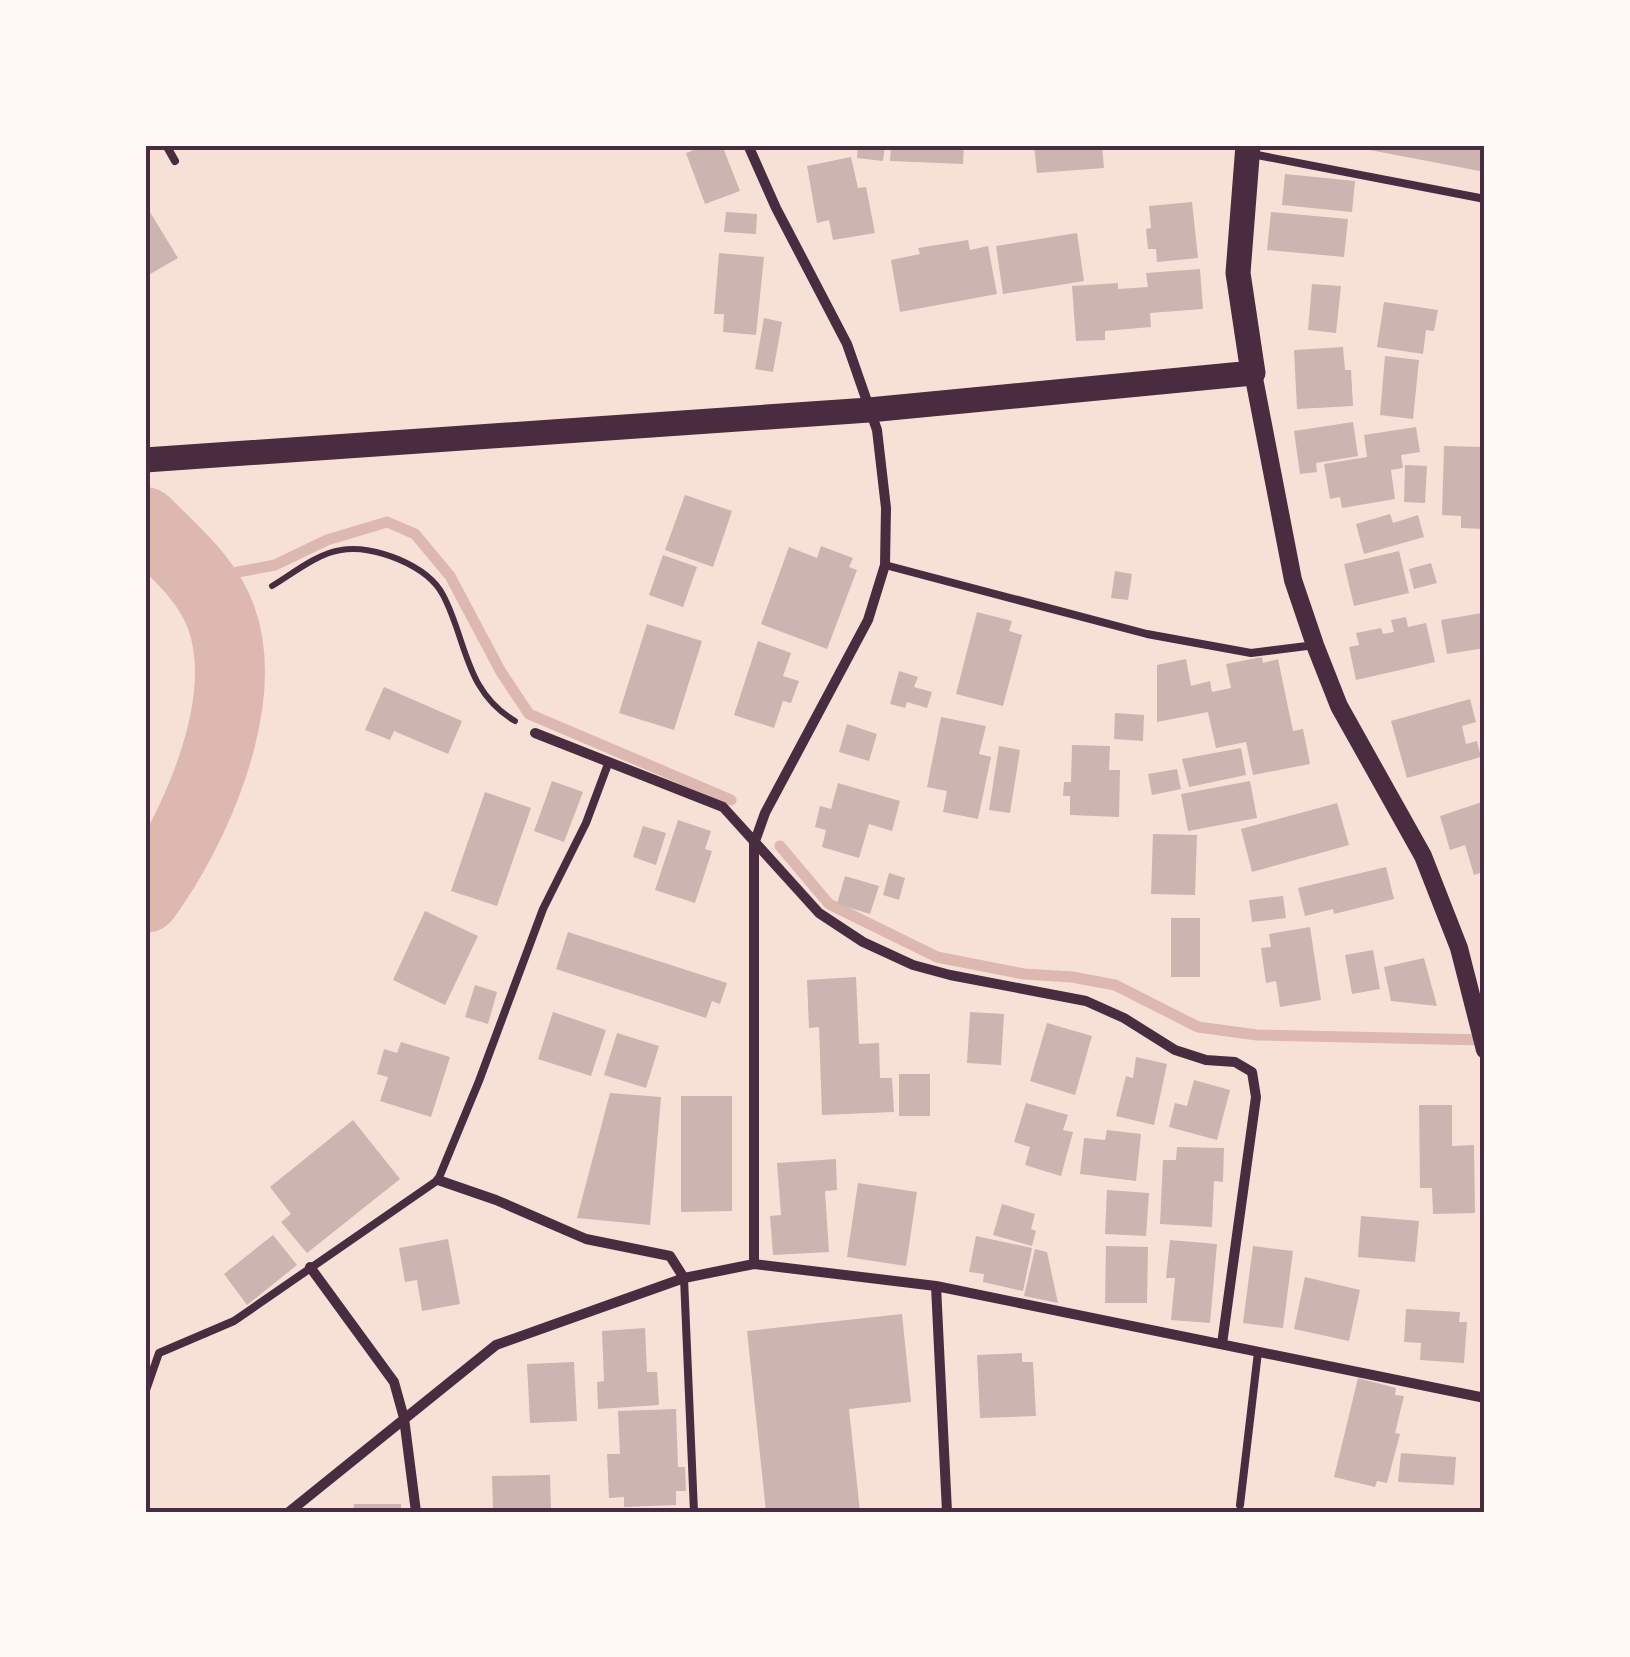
<svg xmlns="http://www.w3.org/2000/svg" width="1630" height="1657" font-family="'Noto Sans',sans-serif">
  <style>
    .lines { fill: none; stroke-linecap: round; stroke-linejoin: round }
    .stream { stroke: #dcb8b0; stroke-width: 11 }
    .river { stroke: #dcb8b0; stroke-width: 70 }
    .building { fill: #ccb4b1 }
    .path { stroke: #4a2c40; stroke-width: 6 }
    .service { stroke: #4a2c40; stroke-width: 8 }
    .minor { stroke: #4a2c40; stroke-width: 10 }
    .tertiary { stroke: #4a2c40; stroke-width: 18 }
    .primary { stroke: #4a2c40; stroke-width: 25 }
    .neatline { fill: none; stroke: #4a2c40; stroke-width: 4 }
  </style>
  <rect width="100%" height="100%" fill="#f7e1d7"/>
  <g class="lines">
    <path class="stream" d="M201 579 275 565 327 540 387 522 415 534 450 576 501 672 529 714 731 800
      M780 846 829 904 937 957 1024 974 1072 977 1115 985 1198 1027 1257 1035 1485 1040"/>
    <path class="river" d="M145 522C173 551 207 578 221 617 252 702 195 830 145 898"/>
  </g>
  <path class="building" d="M707 145H722L740 191 705 204 686 153Z
    M858 145H885L883 161 857 158Z
    M891 145H964L963 164 890 161Z
    M1034 145H1102L1104 168 1037 173Z
    M1354 145H1485V172L1354 147Z
    M851 157 858 188 866 187 875 233 833 240 829 220 817 223 807 166Z
    M1285 174 1355 181 1352 212 1282 205Z
    M1192 202 1198 258 1157 262 1156 249H1148L1146 229 1151 228 1149 206Z
    M145 204 178 258 145 277Z
    M726 212 757 214 756 234 724 232Z
    M1271 212 1348 219 1344 257 1267 250Z
    M1077 233 1084 281 1003 294 996 246Z
    M968 240 970 250 988 246 997 294 900 312 891 260 920 254 918 248Z
    M719 253 764 257 756 335 723 332 724 314H714Z
    M1200 269 1203 309 1150 313 1151 327 1105 331V340L1076 341 1072 286 1118 283V289L1148 287 1146 273Z
    M1312 284 1341 286 1336 333 1308 330Z
    M1384 302 1438 310 1434 331 1426 330 1423 354 1377 347Z
    M764 318 782 322 773 372 755 369Z
    M1343 347 1345 370H1351L1353 406 1297 409 1294 350Z
    M1385 356 1419 360 1413 419 1380 415Z
    M1353 422 1358 456 1316 463 1317 472 1300 474 1294 431Z
    M1416 427 1420 452 1401 455 1403 468 1391 470 1395 499 1342 508 1340 497 1330 499 1324 464 1367 457 1364 435Z
    M1444 446 1485 447V529L1461 528V516L1442 515Z
    M1405 465 1427 466 1425 503 1404 502Z
    M685 495 732 511 713 567 665 550Z
    M1390 514 1393 523 1418 515 1424 537 1364 554 1356 524Z
    M821 546 853 558 849 567 857 570 827 649 761 624 789 547 817 558Z
    M1399 551 1409 593 1354 606 1344 564Z
    M663 555 697 567 683 607 649 595Z
    M1431 563 1437 583 1414 589 1409 569Z
    M1115 571 1132 574 1128 600 1111 598Z
    M977 612 1012 621 1009 631 1022 635 1003 706 956 694Z
    M1482 613 1485 648 1447 654 1441 620Z
    M1406 617 1408 627 1426 623 1435 662 1356 680 1349 647 1359 645 1356 633 1381 628 1383 634 1394 632 1391 620Z
    M647 624 702 641 674 730 619 713Z
    M758 641 791 653 783 676 799 681 791 703 783 701 774 728 734 715Z
    M1262 657 1263 663 1278 659 1293 731 1303 729 1310 764 1253 775 1246 742 1216 748 1208 712 1157 722V665L1186 659 1191 686 1210 681 1212 692 1231 688 1226 664Z
    M899 671 918 677 914 687 932 692 927 708 907 702 905 708 890 704Z
    M384 687 462 721 448 754 394 731 390 740 365 730Z
    M1470 699 1476 722 1462 726 1466 744 1477 741 1481 757 1407 778 1391 721Z
    M1115 713 1144 715 1143 741 1114 739Z
    M941 717 986 726 979 754 991 757 978 819 943 812 947 791 927 787Z
    M847 724 877 734 869 761 839 752Z
    M1072 745 1110 746 1109 770H1120L1119 817 1070 815V796H1063L1064 782H1071Z
    M999 746 1020 750 1010 813 989 810Z
    M1241 748 1246 775 1189 787 1182 759Z
    M1177 769 1181 789 1152 795 1148 774Z
    M552 781 583 792 564 842 534 831Z
    M1250 781 1257 818 1188 831 1181 794Z
    M838 783 900 801 892 831 869 824 859 858 822 847 826 830 815 827 820 806 831 809Z
    M485 792 531 808 497 906 451 891Z
    M1485 801V871L1474 875 1465 845 1450 850 1440 816Z
    M1337 803 1349 845 1252 872 1241 829Z
    M678 820 711 831 705 849 712 851 695 903 655 890Z
    M643 826 666 833 656 865 633 857Z
    M1153 834 1197 835 1195 895 1151 894Z
    M1386 867 1394 899 1334 914 1333 909 1305 916 1298 888Z
    M889 873 905 878 899 900 883 895Z
    M845 876 879 886 870 914 837 904Z
    M1283 896 1286 918 1252 922 1249 900Z
    M425 911 478 936 445 1005 393 980Z
    M1171 918H1200V977H1171Z
    M1310 927 1321 1000 1280 1007 1276 981 1266 983 1261 948 1271 947 1269 934Z
    M568 932 727 983 720 1004 712 1001 706 1018 556 969Z
    M1373 950 1380 989 1352 994 1345 955Z
    M1424 958 1437 1006 1391 1001 1384 967Z
    M856 977 859 1044 879 1043 880 1078H892L894 1112 822 1115 819 1027 809 1028 807 980Z
    M475 985 497 992 488 1024 465 1017Z
    M553 1012 606 1030 591 1076 538 1059Z
    M970 1012 1004 1014 1001 1065 967 1063Z
    M1047 1023 1092 1036 1075 1095 1030 1081Z
    M617 1033 659 1046 646 1088 604 1075Z
    M401 1042 450 1057 431 1117 380 1101 388 1077 377 1074 384 1049 397 1053Z
    M1136 1057 1167 1064 1154 1125 1116 1116 1126 1076 1133 1078Z
    M899 1074H930V1116H899Z
    M1194 1080 1230 1090 1217 1140 1169 1127 1175 1103 1187 1106Z
    M610 1093 661 1097 650 1225 577 1218Z
    M681 1096H732V1211L681 1212Z
    M1026 1103 1068 1115 1063 1130 1073 1132 1061 1176 1025 1165 1030 1147 1014 1142Z
    M1419 1105H1452V1146L1474 1145 1475 1213 1433 1214 1432 1188H1420Z
    M353 1120 400 1179 307 1253 281 1222 291 1214 270 1187Z
    M1107 1130 1141 1134 1136 1181 1080 1174 1084 1138 1105 1140Z
    M1177 1147 1224 1148 1223 1182 1214 1181 1212 1227 1160 1224 1163 1160H1176Z
    M836 1159 837 1190 825 1191 829 1252 773 1255 770 1216 781 1215 777 1163Z
    M858 1183 917 1192 906 1266 847 1257Z
    M1107 1190 1149 1193 1146 1236 1105 1234Z
    M1002 1204 1035 1214 1031 1229 1036 1231 1032 1246 993 1235Z
    M1361 1216 1419 1221 1415 1262 1358 1257Z
    M273 1235 297 1265 247 1305 224 1274Z
    M976 1236 1032 1248 1023 1291 983 1282 984 1274 969 1272Z
    M448 1239 460 1304 422 1311 417 1280 405 1282 399 1248Z
    M1170 1240 1217 1244 1210 1323 1171 1320 1175 1278H1166Z
    M1106 1246 1148 1247 1147 1303H1105Z
    M1253 1246 1293 1251 1283 1328 1243 1323Z
    M1035 1249 1047 1252 1058 1303 1024 1296Z
    M1305 1277 1360 1290 1349 1341 1294 1329Z
    M1406 1309 1460 1312 1459 1322H1467L1464 1363 1420 1360 1421 1343 1404 1342Z
    M902 1314 911 1402 849 1409 860 1512H766L747 1331Z
    M645 1328 647 1372H657L659 1405 598 1409 597 1382 604 1381 602 1331Z
    M1022 1353V1362H1033L1036 1416 980 1418 977 1355Z
    M574 1362 577 1421 530 1423 527 1364Z
    M1358 1378 1396 1388 1395 1395 1404 1396 1395 1433 1400 1434 1387 1483 1377 1481 1375 1487 1334 1477Z
    M676 1409 678 1467H685L686 1491H676V1505L624 1507V1497L609 1498 607 1454H620L618 1411Z
    M1401 1453 1456 1457 1454 1485 1398 1482Z
    M550 1475 551 1509 493 1510 492 1476Z
    M354 1504H401V1512H353Z"/>
  <g class="lines">
    <path class="path" d="M272 586C292 574 318 553 341 550 374 544 428 566 443 595 467 640 464 691 515 721"/>
    <path class="service" d="M166 145 175 161
      M1252 154 1485 199
      M885 565 1147 634 1251 653 1315 645
      M684 1278 694 1512
      M145 1393 159 1353 234 1321 438 1180 479 1081 543 909 586 823 608 764
      M1240 1505 1258 1352"/>
    <path class="minor" d="M748 145 776 208 847 344 877 430 886 508 885 565 868 620 765 813 754 844V1264
      M535 733 723 807 819 913 863 942 913 965 950 975 1086 1001 1124 1018 1175 1050 1206 1060 1235 1062 1252 1072 1256 1097 1222 1344
      M438 1180 496 1200 586 1239 670 1256 684 1278
      M310 1267 394 1382 404 1418 416 1512
      M936 1286 947 1512
      M289 1512 496 1345 684 1278 754 1264 936 1286 1485 1398"/>
    <path class="tertiary" d="M1253 373 1293 580 1315 645 1339 706 1423 856 1459 948 1485 1050"/>
    <path class="primary" d="M145 460 869 410 1253 373 1238 273 1248 145"/>
  </g>
  <rect width="1630" height="1657" fill="none" stroke="#fffaf5" stroke-width="295"/>
  <rect x="148" y="148" width="1334" height="1362" class="neatline"/>
</svg>
